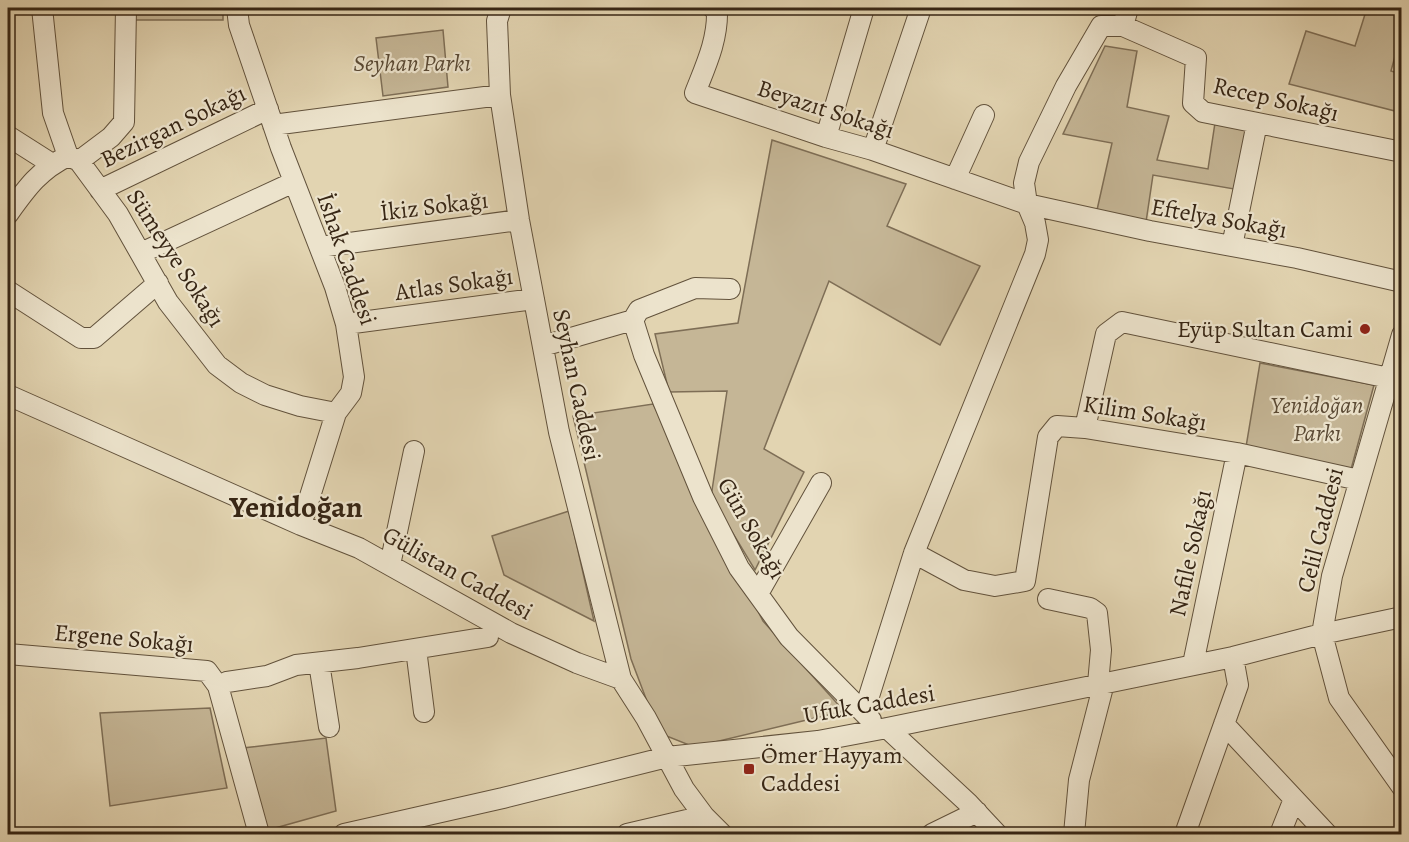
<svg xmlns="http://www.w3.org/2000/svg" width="1409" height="842" font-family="Alegreya,serif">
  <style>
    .green { fill: #c5b696; stroke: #7e6e56; stroke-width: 1.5 }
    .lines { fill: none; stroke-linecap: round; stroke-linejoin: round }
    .minor-casing { stroke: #62523c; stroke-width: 22 }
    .minor { stroke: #ece3cc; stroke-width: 20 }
    .poi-dot { fill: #8f2418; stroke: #ece3cc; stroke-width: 2 }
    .labels { text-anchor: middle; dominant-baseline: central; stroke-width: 4.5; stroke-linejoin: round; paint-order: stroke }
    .park-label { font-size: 24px; font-style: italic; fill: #5a4a35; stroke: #ece3cc }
    .street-label { font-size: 24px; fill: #372615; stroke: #ece3cc }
    .poi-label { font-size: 24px; fill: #372615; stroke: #ece3cc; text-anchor: end }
    .district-label { font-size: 30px; font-weight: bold; fill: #372615; stroke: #ece3cc }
  </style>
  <rect width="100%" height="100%" fill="#e2d4b1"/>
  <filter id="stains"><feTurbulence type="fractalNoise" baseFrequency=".00333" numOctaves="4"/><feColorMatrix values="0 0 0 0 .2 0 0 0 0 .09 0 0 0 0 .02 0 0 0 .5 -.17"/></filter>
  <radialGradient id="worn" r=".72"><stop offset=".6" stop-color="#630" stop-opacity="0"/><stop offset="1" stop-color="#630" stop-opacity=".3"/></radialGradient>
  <path class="green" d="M132 8H223V20H132Z
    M1367 8H1401V34L1391 71 1401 74V89L1395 111 1289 84 1306 31 1355 46Z
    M443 30 448 87 383 96 376 38Z
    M1105 46 1137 51 1127 107 1169 116 1157 160 1208 169 1215 123 1246 130 1234 189 1153 175 1146 222 1097 210 1112 143 1063 134Z
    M772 140 906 184 887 226 980 266 940 345 829 281 764 449 804 472 755 570 711 497 727 391 669 392 655 334 738 323Z
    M1260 363 1374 385 1350 473 1246 447Z
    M653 404 763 621 844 711 694 747 659 733 631 659 573 416Z
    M569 511 594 621 504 575 492 536Z
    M210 708 227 788 110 806 100 713Z
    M326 738 336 811 268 830 243 748Z"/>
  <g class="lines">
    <g class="minor-casing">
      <path id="minor" d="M42 8 53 113 68 156
        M237 8 239 25 281 148 335 287 346 324 354 377 351 393 336 413 301 525
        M501 8 497 21 500 95 519 220 559 432 621 679 646 718 684 789 704 816 722 834
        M713 8 717 10C718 40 706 65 695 93L826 137 873 150 1027 204 1150 231 1297 258 1402 282
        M1123 26 1196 58 1193 103 1203 112 1402 152
        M273 125 500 95
        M8 136 52 164
        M826 137 864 8
        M873 150 921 8
        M79 161 118 214 168 302 217 365 241 383 265 395 300 406 336 413
        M955 179 984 115
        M100 190 268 109
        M8 214C26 189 39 170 68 156L79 161 111 137 124 122 126 8
        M1232 246 1257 123
        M320 247 519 220
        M141 253 294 182
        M8 291 81 338H94L158 283
        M633 320 644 355 703 497 739 568 789 637 871 720
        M346 324 534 299
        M1402 335 1332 576 1322 634 1339 698 1402 787
        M543 346 633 320 639 310 695 288 730 289
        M8 395 301 525 359 548 511 633 577 663 621 679
        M1085 428 1106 334 1122 322 1389 378
        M914 553 964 580 995 586 1025 581 1048 437 1057 426 1085 428 1237 453 1359 480
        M390 565 414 451
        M759 592 821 483
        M1048 599 1090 608 1097 613 1101 650 1098 684
        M416 649 424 712
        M8 654 207 671 218 686 259 834
        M319 663 329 727
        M1193 664 1237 453
        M218 686 227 682 267 676 296 665 358 658 488 637
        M864 712 914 553 1035 254 1038 240 1035 223 1027 204 1024 183 1029 162 1066 86 1101 26H1123L1128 8
        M1224 724 1327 834
        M887 728 968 803 997 834
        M344 834 503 798 667 757 818 741 887 728 1233 657 1322 634 1402 617
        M627 834 704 816
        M932 834 977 812
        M1074 834 1079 780 1104 683
        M1185 834 1238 685 1233 657
        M1280 834 1294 799"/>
    </g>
    <use href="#minor" class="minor"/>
  </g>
  <g class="poi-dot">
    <circle cx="1365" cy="329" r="6"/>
    <rect x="743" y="763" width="12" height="12" rx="3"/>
  </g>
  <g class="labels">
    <g class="park-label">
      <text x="412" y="63">Seyhan Parkı</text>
      <text x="1317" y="405">Yenidoğan<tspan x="1317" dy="28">Parkı</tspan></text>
    </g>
    <g class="street-label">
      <text transform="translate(1276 99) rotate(13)">Recep Sokağı</text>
      <text transform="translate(826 109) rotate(18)">Beyazıt Sokağı</text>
      <text transform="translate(173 126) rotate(-26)">Bezirgan Sokağı</text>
      <text transform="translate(434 206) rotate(-7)">İkiz Sokağı</text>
      <text transform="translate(1219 218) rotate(10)">Eftelya Sokağı</text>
      <text transform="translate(176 258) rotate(57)">Sümeyye Sokağı</text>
      <text transform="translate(347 259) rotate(71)">İshak Caddesi</text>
      <text transform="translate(454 284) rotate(-8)">Atlas Sokağı</text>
      <text transform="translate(577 385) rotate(78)">Seyhan Caddesi</text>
      <text transform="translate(1145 413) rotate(9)">Kilim Sokağı</text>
      <text transform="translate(752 528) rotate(60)">Gün Sokağı</text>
      <text transform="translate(1320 530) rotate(-76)">Celil Caddesi</text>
      <text transform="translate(1190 553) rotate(-78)">Nafile Sokağı</text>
      <text transform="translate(458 573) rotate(29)">Gülistan Caddesi</text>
      <text transform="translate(124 638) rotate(5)">Ergene Sokağı</text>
      <text transform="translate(869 704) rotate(-10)">Ufuk Caddesi</text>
    </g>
    <g class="poi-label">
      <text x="1353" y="329">Eyüp Sultan Cami</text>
      <text x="761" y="755" text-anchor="start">Ömer Hayyam<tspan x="761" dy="28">Caddesi</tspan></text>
    </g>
    <g class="district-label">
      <text x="296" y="507">Yenidoğan</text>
    </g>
  </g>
  <rect width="1409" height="842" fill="none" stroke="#e2d4b1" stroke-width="30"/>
  <rect x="9" y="9" width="1391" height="824" fill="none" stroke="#372615" stroke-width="3"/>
  <rect x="15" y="15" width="1379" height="812" fill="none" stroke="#372615" stroke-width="1.5"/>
  <rect width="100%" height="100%" filter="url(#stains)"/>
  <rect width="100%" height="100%" fill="url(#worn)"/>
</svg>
